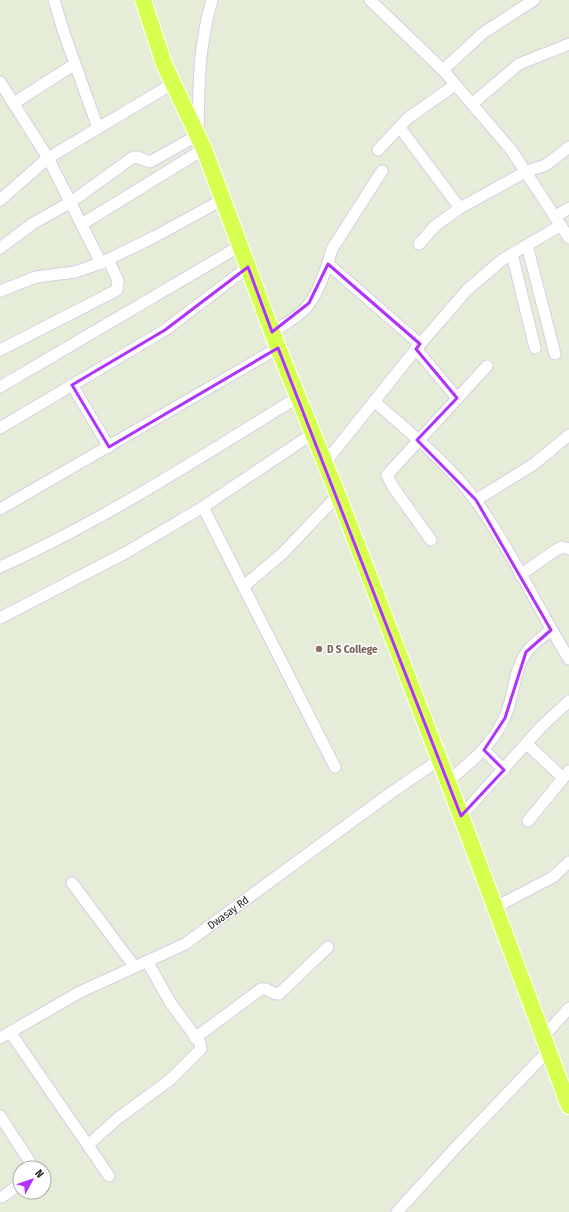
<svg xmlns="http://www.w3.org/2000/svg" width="569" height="1212" font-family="'Fira Sans Condensed',sans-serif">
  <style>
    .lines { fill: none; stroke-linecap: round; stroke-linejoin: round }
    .minor-casing { stroke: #dacde3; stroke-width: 13 }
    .highway-casing { stroke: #fff; stroke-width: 18 }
    .minor { stroke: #fff; stroke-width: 11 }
    .highway { stroke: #d7ff50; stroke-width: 16 }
    .marked { fill: none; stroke: #af32ff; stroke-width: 3; stroke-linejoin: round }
    .education-dot { fill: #8d6e63; stroke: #fff; stroke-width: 1.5 }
    .labels { text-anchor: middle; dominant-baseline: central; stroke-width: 3; stroke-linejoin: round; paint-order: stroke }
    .education-label { font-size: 11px; font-weight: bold; fill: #785e54; stroke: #fff; text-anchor: start }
    .street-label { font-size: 11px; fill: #282828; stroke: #fff }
  </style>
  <rect width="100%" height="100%" fill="#e5ecd8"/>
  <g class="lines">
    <g class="minor-casing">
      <g id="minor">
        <path d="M54 0 64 33 98 128"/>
        <path d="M370 0 443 70 512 151 569 238"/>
        <path d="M443 70 483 33 534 0"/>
        <path d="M0 82 48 158 101 263"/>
        <path d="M14 103 75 64"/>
        <path d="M472 104 519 64 569 44"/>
        <path d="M400 128 460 208"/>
        <path d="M378 150 408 118 455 85"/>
        <path d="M0 200 48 158 172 84"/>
        <path d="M556 216 569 208"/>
        <path d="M82 224 204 149"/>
        <path d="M419 244 435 226 460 208 527 171 546 165 569 147"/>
        <path d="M527 245 555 354"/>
        <path d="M0 248 32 224 71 202 132 158 137 157 150 162 198 135C199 86 198 48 212 0"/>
        <path d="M512 254 535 348"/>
        <path d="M328 264 420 344"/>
        <path d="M0 291 36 277 75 272 101 263 154 237 222 200"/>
        <path d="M272 332C285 324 300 316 309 304 320 289 327 267 332 249L382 171"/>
        <path d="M416 349 457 398"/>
        <path d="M0 350 117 290 118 281 108 259"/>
        <path d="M72 385 109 447"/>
        <path d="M0 387 240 246"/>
        <path d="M374 401C409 432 448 463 476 501 511 550 537 607 569 659"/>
        <path d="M0 428 165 330 248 267"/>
        <path d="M324 464 416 349 467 290 502 260 561 225"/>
        <path d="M476 500 534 464 569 435"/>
        <path d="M203 507 335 767"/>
        <path d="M0 509 278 348"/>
        <path d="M431 540 393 487 387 475 487 366"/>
        <path d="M0 567C104 520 201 457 298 397"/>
        <path d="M520 575 556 550 562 547 569 549"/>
        <path d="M244 586 283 553 338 495"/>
        <path d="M0 618 127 552 203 507 312 434"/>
        <path d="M527 744 563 778"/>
        <path d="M484 750 504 770"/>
        <path d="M447 782C470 763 491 746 504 719 514 699 513 672 526 653 532 644 543 637 551 630"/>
        <path d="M461 816 541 727 569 701"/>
        <path d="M528 821 569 771"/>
        <path d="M72 883 134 966"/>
        <path d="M494 908 553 877 569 862"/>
        <path d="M10 1032 109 1176"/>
        <path d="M543 1037 569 1008"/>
        <path id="s1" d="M0 1038 80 992 185 944 392 792 439 760"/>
        <path d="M195 1038 261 989C268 987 272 995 279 994L328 947"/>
        <path d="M0 1116 34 1168"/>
        <path d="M88 1145 117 1119 171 1079 201 1049 200 1043 170 1002 147 961"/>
        <path d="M2 1197 20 1184"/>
        <path d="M397 1212 458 1145 548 1051"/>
      </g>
    </g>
    <g class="highway-casing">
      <path id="highway" d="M143 0 164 64 204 149 278 348 338 495 461 816 569 1106"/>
    </g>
    <use href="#minor" class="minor"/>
    <use href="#highway" class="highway"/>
  </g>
  <path class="marked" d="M328 264 420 344 416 349 457 398 417 440 476 500 551 630 526 652 505 718 484 750 504 770 461 816 278 348 109 447 72 385 165 330 248 267 272 332 309 303Z"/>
  <circle class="education-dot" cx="319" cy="649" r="4"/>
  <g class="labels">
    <g class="education-label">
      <text x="327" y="649">D S College</text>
    </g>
    <g class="street-label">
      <text stroke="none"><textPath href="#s1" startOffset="261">Dwasay Rd</textPath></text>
    </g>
  </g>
  <g transform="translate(32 1180) rotate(50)"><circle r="19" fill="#ffffff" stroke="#a9a9a9"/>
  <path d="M0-3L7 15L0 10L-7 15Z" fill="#af32ff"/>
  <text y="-6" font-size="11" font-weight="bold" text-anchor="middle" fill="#282828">N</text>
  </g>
</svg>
